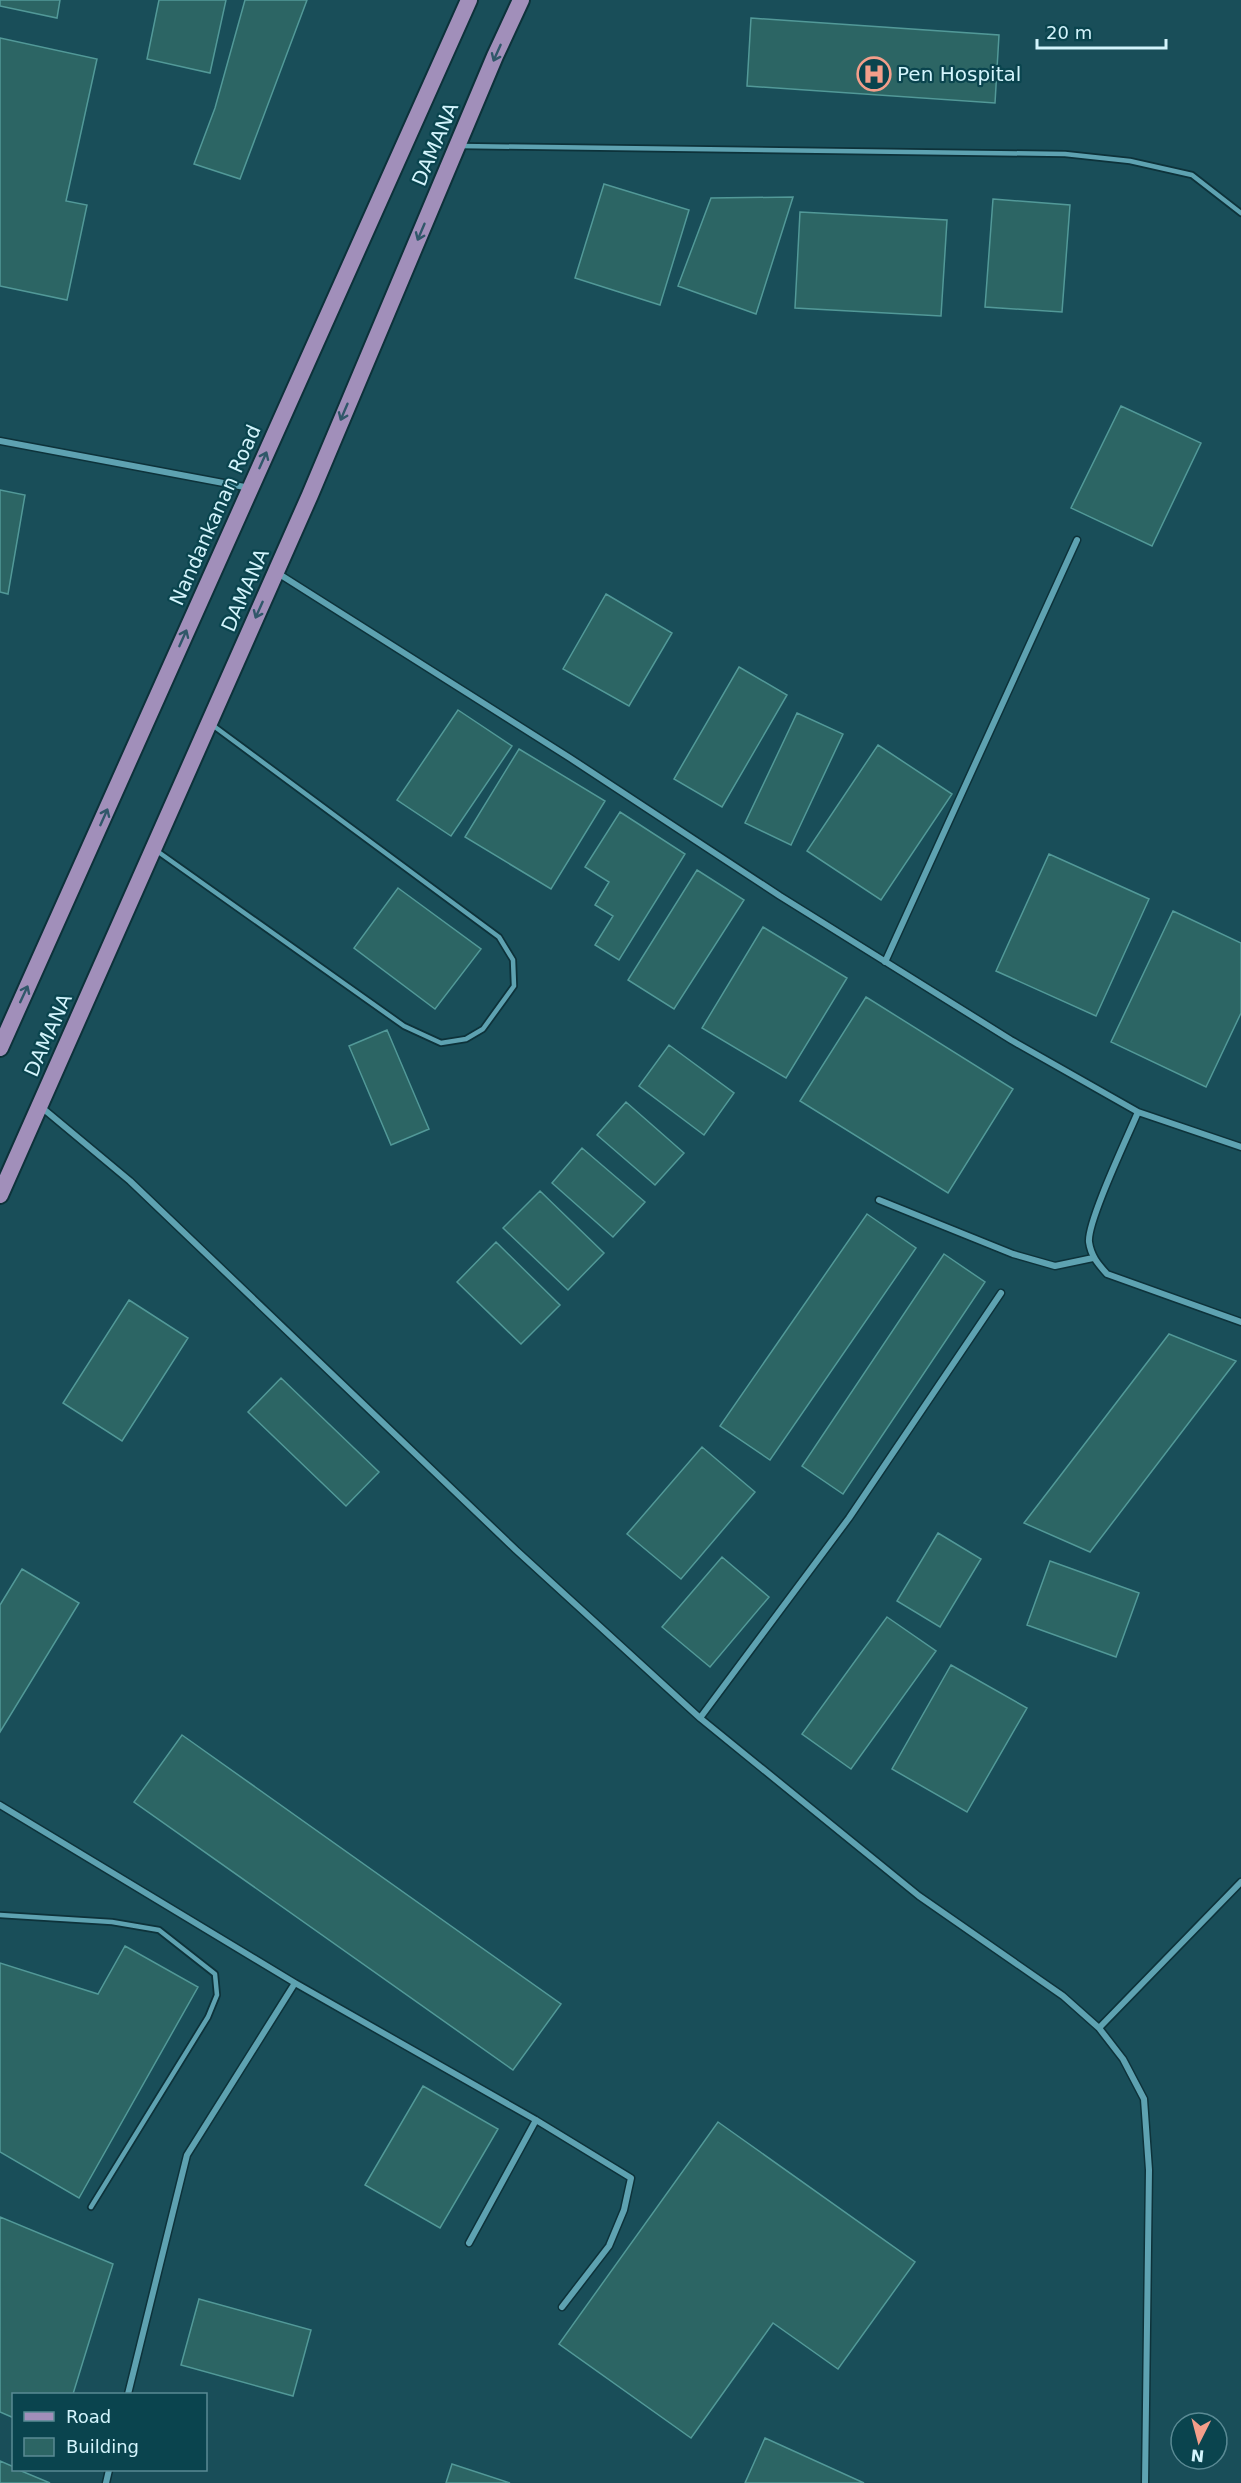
<svg xmlns="http://www.w3.org/2000/svg" width="1241" height="2483" font-family="'DejaVu Sans',sans-serif">
  <style>
    .building { fill: #2c6564; stroke: #529998; stroke-width: 1.5 }
    .lines { fill: none; stroke-linecap: round; stroke-linejoin: round }
    .service-casing { stroke: #0d323a; stroke-width: 8 }
    .minor-casing { stroke: #0d323a; stroke-width: 9 }
    .primary-casing { stroke: #0d323a; stroke-width: 20 }
    .service { stroke: #5ea2b1; stroke-width: 4.5 }
    .minor { stroke: #5ea2b1; stroke-width: 6 }
    .primary { stroke: #a18fba; stroke-width: 16 }
    .oneway { stroke: #305769 }
    .labels { text-anchor: middle; dominant-baseline: central; stroke-width: 4.5; stroke-linejoin: round; paint-order: stroke }
    .poi-label { font-size: 20px; fill: #d3f4fc; stroke: #0a444e; text-anchor: start }
    .street-label { font-size: 20px; fill: #d3f4fc; stroke: #0a444e }
  </style>
  <rect width="100%" height="100%" fill="#194e59"/>
  <path class="building" d="M0 0H60L57 18 0 6Z
    M159 0H226L210 73 147 59Z
    M245 0H307L240 179 194 164 215 108Z
    M751 18 999 35 995 103 747 86Z
    M0 38 97 59 66 201 87 205 67 300 0 286Z
    M604 184 689 210 660 305 575 278Z
    M793 197 756 314 678 286 711 198Z
    M993 199 1070 205 1062 312 985 307Z
    M800 212 947 220 941 316 795 308Z
    M1121 406 1201 443 1152 546 1071 508Z
    M0 490 25 495 8 594 0 592Z
    M606 594 672 633 629 706 563 669Z
    M739 667 787 695 722 807 674 779Z
    M458 710 512 746 451 836 397 800Z
    M797 713 843 734 791 845 745 823Z
    M878 745 952 794 881 900 807 851Z
    M519 749 605 801 551 889 465 837Z
    M620 812 685 854 619 960 595 945 613 916 595 905 609 882 585 867Z
    M1049 854 1149 899 1096 1016 996 971Z
    M697 870 744 900 674 1009 628 980Z
    M398 888 481 949 435 1009 354 948Z
    M1173 911 1241 943V1013L1206 1087 1111 1042Z
    M763 927 847 978 786 1078 702 1028Z
    M866 997 1013 1089 948 1193 800 1101Z
    M387 1030 429 1129 391 1145 349 1046Z
    M669 1045 734 1093 704 1135 639 1086Z
    M626 1102 684 1153 655 1185 597 1135Z
    M582 1148 645 1202 613 1237 552 1183Z
    M540 1191 604 1253 568 1290 503 1228Z
    M867 1214 916 1248 770 1460 720 1426Z
    M496 1242 560 1305 521 1344 457 1282Z
    M944 1254 985 1282 843 1494 802 1466Z
    M129 1300 188 1338 122 1441 63 1403Z
    M1169 1334 1236 1361 1090 1552 1024 1523Z
    M281 1378 379 1472 346 1506 248 1412Z
    M702 1447 755 1492 681 1579 627 1534Z
    M938 1533 981 1559 940 1627 897 1601Z
    M722 1557 769 1597 710 1667 662 1627Z
    M1050 1561 1139 1593 1116 1657 1027 1625Z
    M22 1569 79 1603 0 1732V1605Z
    M887 1617 936 1651 851 1769 802 1734Z
    M951 1665 1027 1708 967 1812 892 1769Z
    M182 1735 561 2004 513 2070 134 1802Z
    M125 1946 198 1987 79 2198 0 2152V1963L98 1994Z
    M423 2086 498 2129 440 2228 365 2185Z
    M718 2122 915 2262 838 2369 773 2323 691 2438 559 2344Z
    M0 2217 113 2264 73 2394H14V2418L0 2412Z
    M199 2299 311 2330 293 2396 181 2365Z
    M765 2438 864 2483H745Z
    M0 2461 14 2467V2470H19L50 2483H0Z
    M452 2464 510 2483H446Z"/>
  <g class="lines">
    <g class="service-casing">
      <path id="service" d="M461 146 1065 154 1130 161 1192 175 1241 213
        M157 851 404 1026 441 1043 466 1039 483 1029 514 986 513 960 499 937 211 724
        M0 1915 112 1922 159 1930 215 1974 217 1995 208 2017 91 2207"/>
    </g>
    <g class="minor-casing">
      <path id="minor" d="M0 441 250 488
        M276 572 570 758 780 896 1011 1040 1138 1112 1241 1147
        M885 962 1077 540
        M40 1106 130 1181 516 1550 700 1718 919 1896 1063 1996 1099 2028 1123 2059 1144 2099 1149 2170 1145 2483
        M1138 1112C1128 1136 1087 1222 1089 1242 1091 1256 1098 1264 1107 1274L1241 1322
        M879 1200 1013 1254 1055 1266 1093 1258
        M700 1718 849 1518 1001 1293
        M0 1805 295 1983 187 2155 128 2394
        M295 1983 536 2120 631 2178 624 2210 609 2246 562 2307
        M1099 2028 1241 1882
        M469 2243 536 2120
        M106 2483 109 2470"/>
    </g>
    <g class="primary-casing">
      <path id="primary" d="M0 1048 469 0
        M0 1195 310 495 495 56 521 0"/>
    </g>
    <use href="#service" class="service"/>
    <use href="#minor" class="minor"/>
    <use href="#primary" class="primary"/>
  </g>
  <defs><path id="oneway-shaft" d="M-6 0H5M1.5-3L5.5 0L1.5 3" fill="none" stroke-width="1.6" stroke-linecap="round" stroke-linejoin="round" transform="scale(1.5)"/></defs>
  <g class="oneway">
    <use href="#oneway-shaft" transform="translate(497 53) rotate(114)"/>
    <use href="#oneway-shaft" transform="translate(421 232) rotate(113)"/>
    <use href="#oneway-shaft" transform="translate(344 412) rotate(113)"/>
    <use href="#oneway-shaft" transform="translate(263 460) rotate(-66)"/>
    <use href="#oneway-shaft" transform="translate(259 610) rotate(114)"/>
    <use href="#oneway-shaft" transform="translate(183 638) rotate(-66)"/>
    <use href="#oneway-shaft" transform="translate(104 817) rotate(-66)"/>
    <use href="#oneway-shaft" transform="translate(24 994) rotate(-65)"/>
  </g>
  <defs>
    <g id="hospital-ring" transform="scale(1.725)"><circle r="9.5" fill="#0a444e" stroke="#f49e8a" stroke-width="1.5"/><path d="M-5-5h3v3.5h4V-5h3V5h-3V1.5h-4V5h-3Z" fill="#f49e8a"/></g>
  </defs>
  <g fill-rule="evenodd">
    <use href="#hospital-ring" x="874" y="74"/>
  </g>
  <g class="labels">
    <g class="poi-label">
      <text x="897" y="74">Pen Hospital</text>
    </g>
    <g class="street-label">
      <text transform="translate(435 144) rotate(-67)">DAMANA</text>
      <text transform="translate(215 515) rotate(-66)">Nandankanan Road</text>
      <text transform="translate(245 590) rotate(-66)">DAMANA</text>
      <text transform="translate(48 1035) rotate(-66)">DAMANA</text>
    </g>
  </g>
  <rect x="12" y="2393" width="195" height="78" fill="#0a444e" stroke="#5a8a94" stroke-width="1.5"/>
  <rect x="24" y="2412" width="30" height="9" fill="#a18fba" stroke="#5a8a94" stroke-width="1.5"/>
  <text x="66" y="2423" font-size="18" fill="#d3f4fc">Road</text>
  <rect x="24" y="2438" width="30" height="18" fill="#2c6564" stroke="#5a8a94" stroke-width="1.5"/>
  <text x="66" y="2453" font-size="18" fill="#d3f4fc">Building</text>
  <g transform="translate(1199 2441) rotate(186)"><circle r="28" fill="#0a444e" stroke="#5a8a94" stroke-width="1.5"/>
  <path d="M0-4.5L10 22L0 15L-10 22Z" fill="#f49e8a"/>
  <text y="-9" font-size="16" font-weight="bold" text-anchor="middle" fill="#d3f4fc">N</text>
  </g>
  <path d="M1037 39v9h129v-9" fill="none" stroke="#d3f4fc" stroke-width="3"/>
  <text x="1046" y="39" font-size="18" fill="#d3f4fc" stroke="#0a444e" stroke-width="4.5" paint-order="stroke">20 m</text>
</svg>
